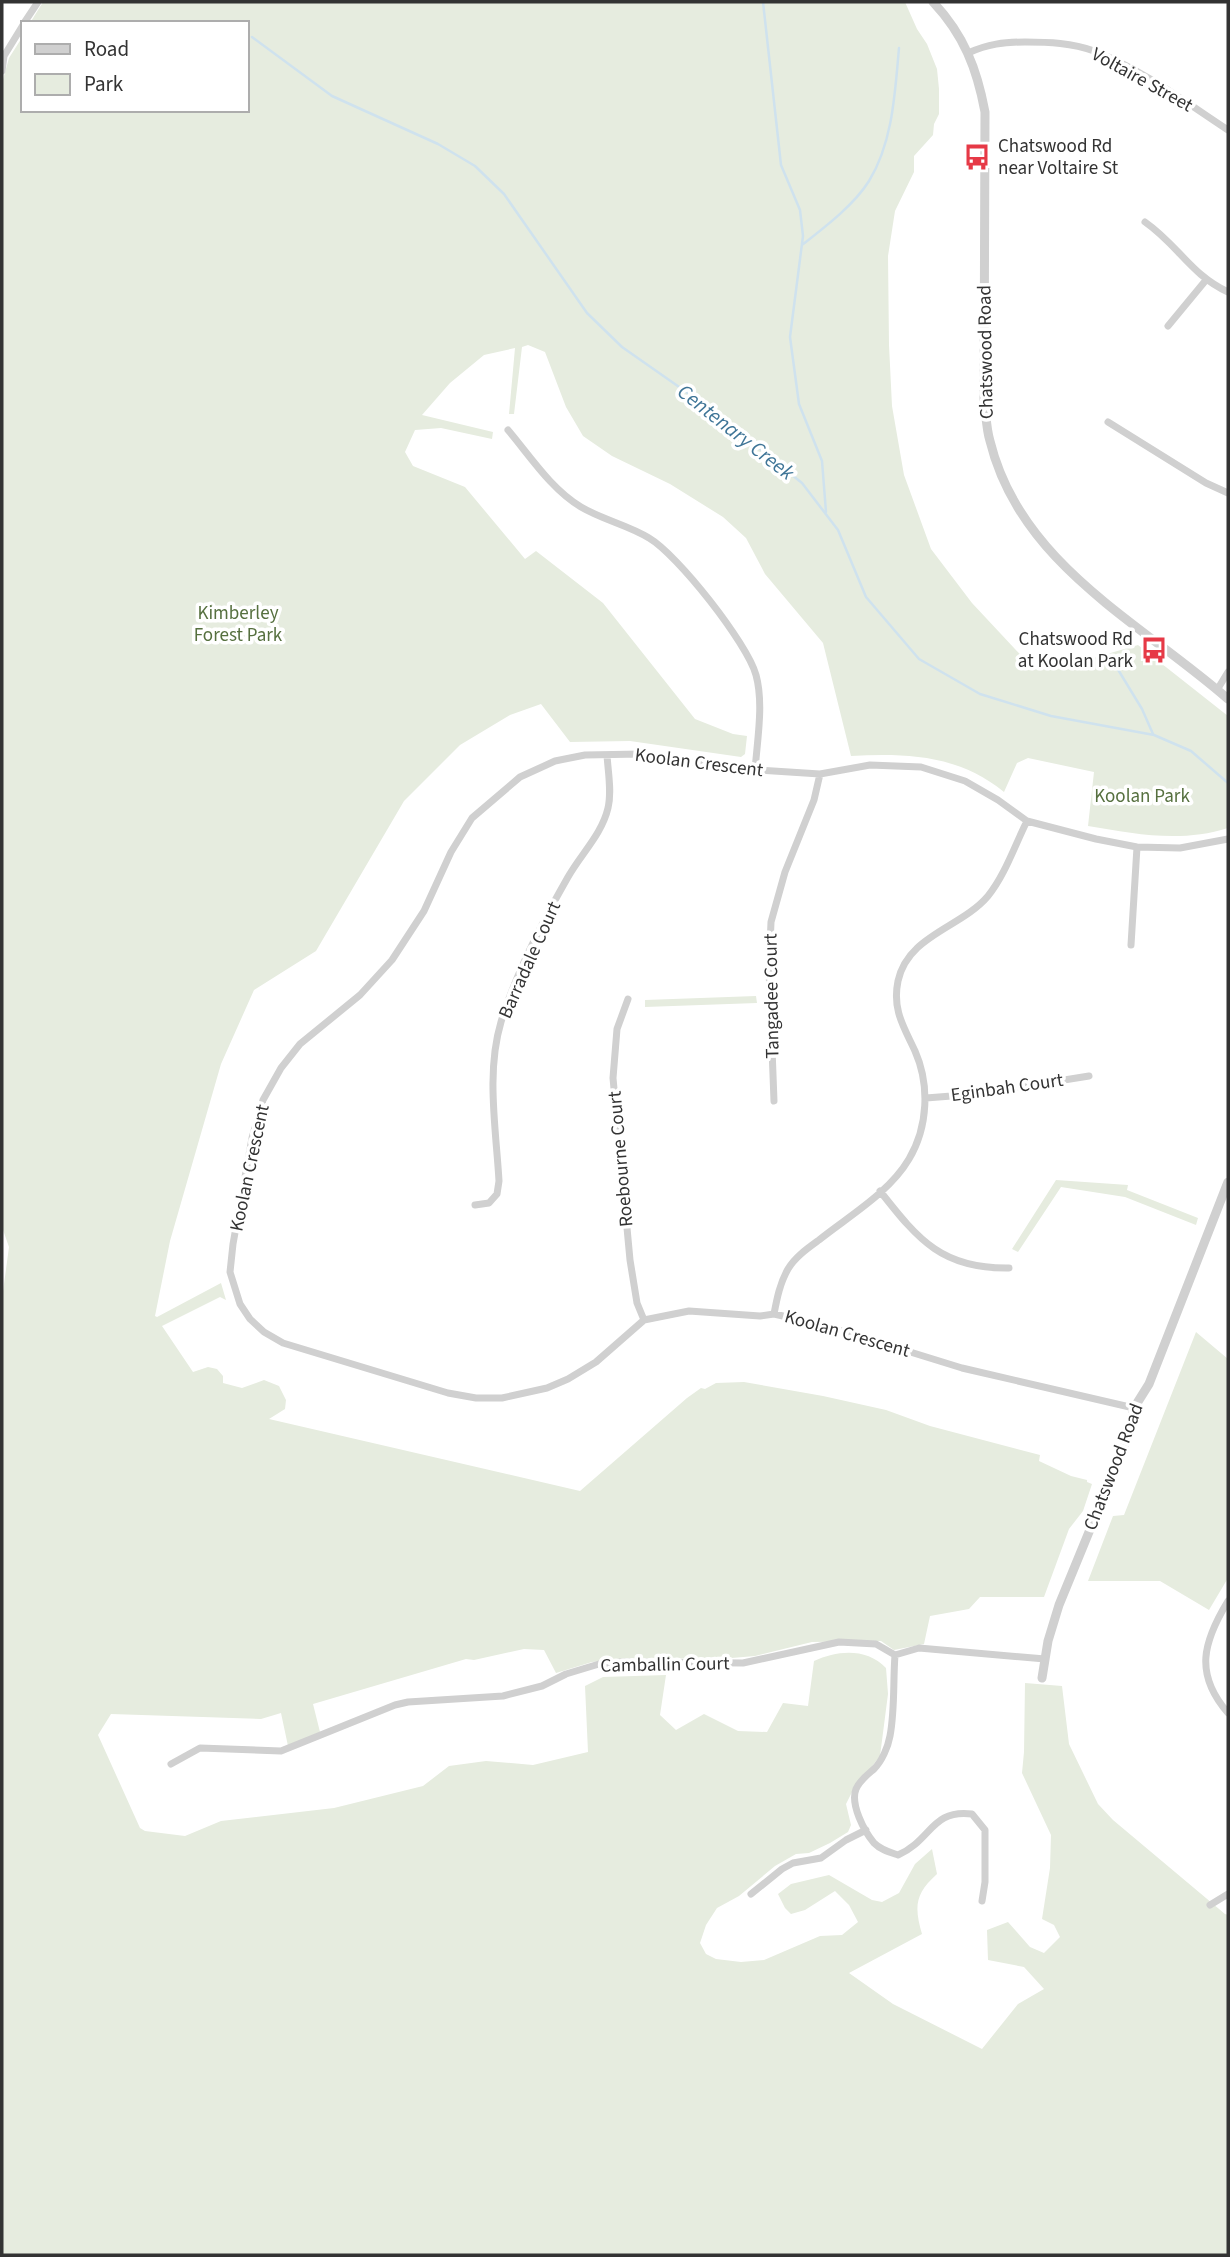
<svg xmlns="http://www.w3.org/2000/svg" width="1230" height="2257" font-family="'Source Sans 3',sans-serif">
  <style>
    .green { fill: #e6ecdf }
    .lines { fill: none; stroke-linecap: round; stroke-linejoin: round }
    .stream { stroke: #cfe2ee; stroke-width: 2.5 }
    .minor { stroke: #d0d0d0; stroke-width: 7 }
    .tertiary { stroke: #d0d0d0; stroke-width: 9 }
    .labels { text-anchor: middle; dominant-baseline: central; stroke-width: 7; stroke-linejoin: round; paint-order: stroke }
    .street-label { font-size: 19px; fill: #333; stroke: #fff }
    .poi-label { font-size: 19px; fill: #333; stroke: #fff; text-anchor: start }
    .park-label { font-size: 19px; fill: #56703f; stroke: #fff }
    .water-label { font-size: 21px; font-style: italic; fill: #3f7597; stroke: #fff }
  </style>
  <rect width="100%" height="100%" fill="#fff"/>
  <path class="green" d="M43 2H905L917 29 927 44 937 69 939 89V114L934 124 933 135 914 156V172L895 211 888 256 889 345 892 406 904 475 931 549 972 603 1030 665 1052 670 1138 645 1228 716V828C1181 843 1135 834 1088 826L1094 772 1028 758 1017 763 1004 792C959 755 907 753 851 756L823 643 765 574 746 538 723 517 670 484 612 456 583 436 566 407 545 352 528 345 522 347 514 414H509L515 348 484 355 450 383 422 415 493 432 492 439 441 428 415 430 405 452 413 466 465 487 525 559 536 551 603 603 695 719 733 734 747 736 745 754 741 757 630 741 570 742 541 704 510 715 460 745 404 801 316 951 254 990 221 1064 170 1241 155 1316 157 1317 221 1283 226 1300 220 1297 162 1326 193 1372 208 1367 217 1369 223 1376V1383L242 1388 264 1380 279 1386 286 1400 285 1409 269 1419 580 1491 687 1398 701 1388 705 1389 716 1383 744 1382 823 1396 886 1410 930 1426 1040 1455 1039 1461 1071 1476 1087 1480V1482L1092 1484 1083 1511 1069 1529 1044 1597H980L969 1609 930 1616 924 1644 894 1650 881 1641 812 1642 755 1656 720 1659 632 1658 592 1662 556 1673 544 1650 524 1649 474 1660 466 1659 313 1704 320 1732 288 1746 281 1713 261 1719 111 1714 98 1735 140 1828 145 1831 185 1836 221 1821 334 1808 423 1786 449 1766 486 1761 533 1765 588 1752 585 1686 603 1677 666 1675 660 1715 676 1730 704 1714 738 1731 767 1732 783 1703 808 1706 814 1661C838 1650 867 1648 886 1668L888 1694 880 1756 852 1792 846 1804 851 1825 848 1832 830 1843 809 1853 796 1854 775 1866 739 1896 717 1908 706 1925 700 1943 706 1954 716 1959 741 1962 764 1960 820 1936 842 1935 858 1922 849 1905 835 1891 805 1910 791 1914 785 1908 778 1894 791 1884 829 1875 872 1900 882 1902 899 1893 915 1864 932 1849 937 1874C915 1894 914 1906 922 1934L849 1973 893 2004 982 2049 1018 2004 1044 1989 1024 1967 988 1960 987 1930 1008 1922 1030 1947 1044 1953 1060 1937 1054 1925 1042 1919 1050 1868 1051 1835 1022 1773 1024 1752 1025 1683 1062 1686 1069 1744 1098 1804 1113 1820 1225 1914 1228 1915V2255H2V1299L9 1247 2 1227V83L9 58 23 36V110H247V23H30Z
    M756 996 757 1003 645 1007V1000Z
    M1056 1180 1128 1185 1127 1190 1198 1218 1196 1225 1125 1197 1061 1187 1018 1252 1012 1249Z
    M1196 1332 1228 1359V1578L1209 1610 1160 1581H1088L1113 1516 1124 1515Z"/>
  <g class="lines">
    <path class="stream" d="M763 2 781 165 800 210 803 236 790 337 799 404 822 461 826 512
      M252 37 332 96 438 144 475 166 504 194 587 313 622 347 712 410 802 483 838 530 866 597 919 659 980 694 1051 716 1154 735 1191 751 1228 783
      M802 245C825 227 854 205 869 181 893 142 895 92 899 48
      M1114 663 1142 709 1153 734"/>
    <path class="minor" d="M24 23 38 2
      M968 53C988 44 1004 42 1025 42 1049 42 1072 43 1094 51 1140 68 1187 103 1228 130
      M2 71 4 56 23 25
      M1145 222C1178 245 1191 275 1228 292
      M1168 326 1206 280
      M1108 422 1206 483 1228 493
      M508 430C530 456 551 489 581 507 603 520 628 525 649 538 678 555 747 643 756 675 764 704 757 741 755 771
      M1217 690 1228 672
      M1131 945 1137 847
      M628 999 617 1029 613 1078 630 1260 637 1303 644 1320
      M926 1098 977 1094 1089 1076
      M774 1101 769 969 771 922 785 872 814 800 820 774
      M880 1191C919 1241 943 1269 1009 1268
      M475 1205 489 1203 497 1194 499 1181C496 1129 486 1072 501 1022 515 976 544 919 568 877 581 854 602 834 608 808 612 792 608 772 607 755
      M774 1314C777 1298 780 1283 788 1269 795 1257 808 1248 819 1240 849 1216 889 1193 909 1159 928 1127 930 1085 915 1051 904 1027 892 1010 898 981 908 935 961 928 988 896 1005 875 1015 845 1027 821
      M1134 1408 962 1368 823 1325 774 1314 760 1316 689 1311 644 1320 596 1362 568 1379 547 1388 502 1398H476L448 1393 283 1343 264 1332 250 1319 240 1304 230 1272 233 1244 252 1138 263 1100 281 1068 300 1044 360 995 392 960 424 911 451 852 472 818 520 777 555 761 585 755 641 754 727 768 820 774 870 765 921 767 965 781 998 800 1027 821 1096 839 1137 847 1180 848 1228 839
      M1228 1601C1203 1642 1194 1674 1228 1713
      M895 1655C893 1681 895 1710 890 1736 888 1747 882 1761 874 1769 867 1775 860 1780 856 1789 850 1804 864 1831 874 1843 881 1850 889 1852 898 1855 932 1840 931 1809 972 1814L985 1830V1882L982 1901
      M171 1764 200 1748 281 1751 395 1705 408 1702 503 1696 542 1686 566 1674 599 1664 621 1662 743 1663 839 1642 876 1644 895 1655 919 1648 1045 1659
      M751 1894 782 1869 793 1863 821 1858 846 1840 866 1830
      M1210 1905 1228 1894"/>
    <path class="tertiary" d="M933 2C964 35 977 69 985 112L984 399C986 413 986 428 990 441 1020 564 1140 622 1228 699
      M1042 1678 1048 1641 1059 1605 1128 1437 1134 1408 1149 1384 1228 1182"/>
  </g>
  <defs>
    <g id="bus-bare" transform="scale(2.1)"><path d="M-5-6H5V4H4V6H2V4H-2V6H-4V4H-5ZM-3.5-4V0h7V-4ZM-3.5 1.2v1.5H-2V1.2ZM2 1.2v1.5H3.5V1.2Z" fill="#e63946" stroke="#fff" stroke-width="2.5" paint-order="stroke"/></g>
  </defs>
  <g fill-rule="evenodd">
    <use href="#bus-bare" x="977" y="157"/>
    <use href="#bus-bare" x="1154" y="650"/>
  </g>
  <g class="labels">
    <g class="street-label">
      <text transform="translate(1142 80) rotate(29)">Voltaire Street</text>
      <text transform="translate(986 352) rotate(-91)">Chatswood Road</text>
      <text transform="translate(699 763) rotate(7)">Koolan Crescent</text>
      <text transform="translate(530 960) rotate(-66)">Barradale Court</text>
      <text transform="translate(772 996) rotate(-91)">Tangadee Court</text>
      <text transform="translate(1007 1088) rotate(-8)">Eginbah Court</text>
      <text transform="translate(621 1159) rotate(-95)">Roebourne Court</text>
      <text transform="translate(250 1168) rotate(-78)">Koolan Crescent</text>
      <text transform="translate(847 1334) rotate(16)">Koolan Crescent</text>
      <text transform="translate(1114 1467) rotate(-69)">Chatswood Road</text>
      <text transform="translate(665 1665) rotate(-1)">Camballin Court</text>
    </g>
    <g class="poi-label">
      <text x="998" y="146">Chatswood Rd<tspan x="998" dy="22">near Voltaire St</tspan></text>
      <text x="1133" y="639" text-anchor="end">Chatswood Rd<tspan x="1133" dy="22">at Koolan Park</tspan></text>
    </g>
    <g class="park-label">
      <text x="238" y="613">Kimberley<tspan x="238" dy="22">Forest Park</tspan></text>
      <text x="1142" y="796">Koolan Park</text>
    </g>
    <g class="water-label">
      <text transform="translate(736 432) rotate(38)">Centenary Creek</text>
    </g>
  </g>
  <rect width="1230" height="2257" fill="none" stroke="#333333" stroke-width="7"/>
  <rect x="21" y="21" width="228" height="91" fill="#ffffff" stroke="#adadad" stroke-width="2"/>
  <rect x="35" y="44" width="35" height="10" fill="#d0d0d0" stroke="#adadad" stroke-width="2"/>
  <text x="84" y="56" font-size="21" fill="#333333">Road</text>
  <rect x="35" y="74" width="35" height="21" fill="#e6ecdf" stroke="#adadad" stroke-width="2"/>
  <text x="84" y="91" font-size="21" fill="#333333">Park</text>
</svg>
